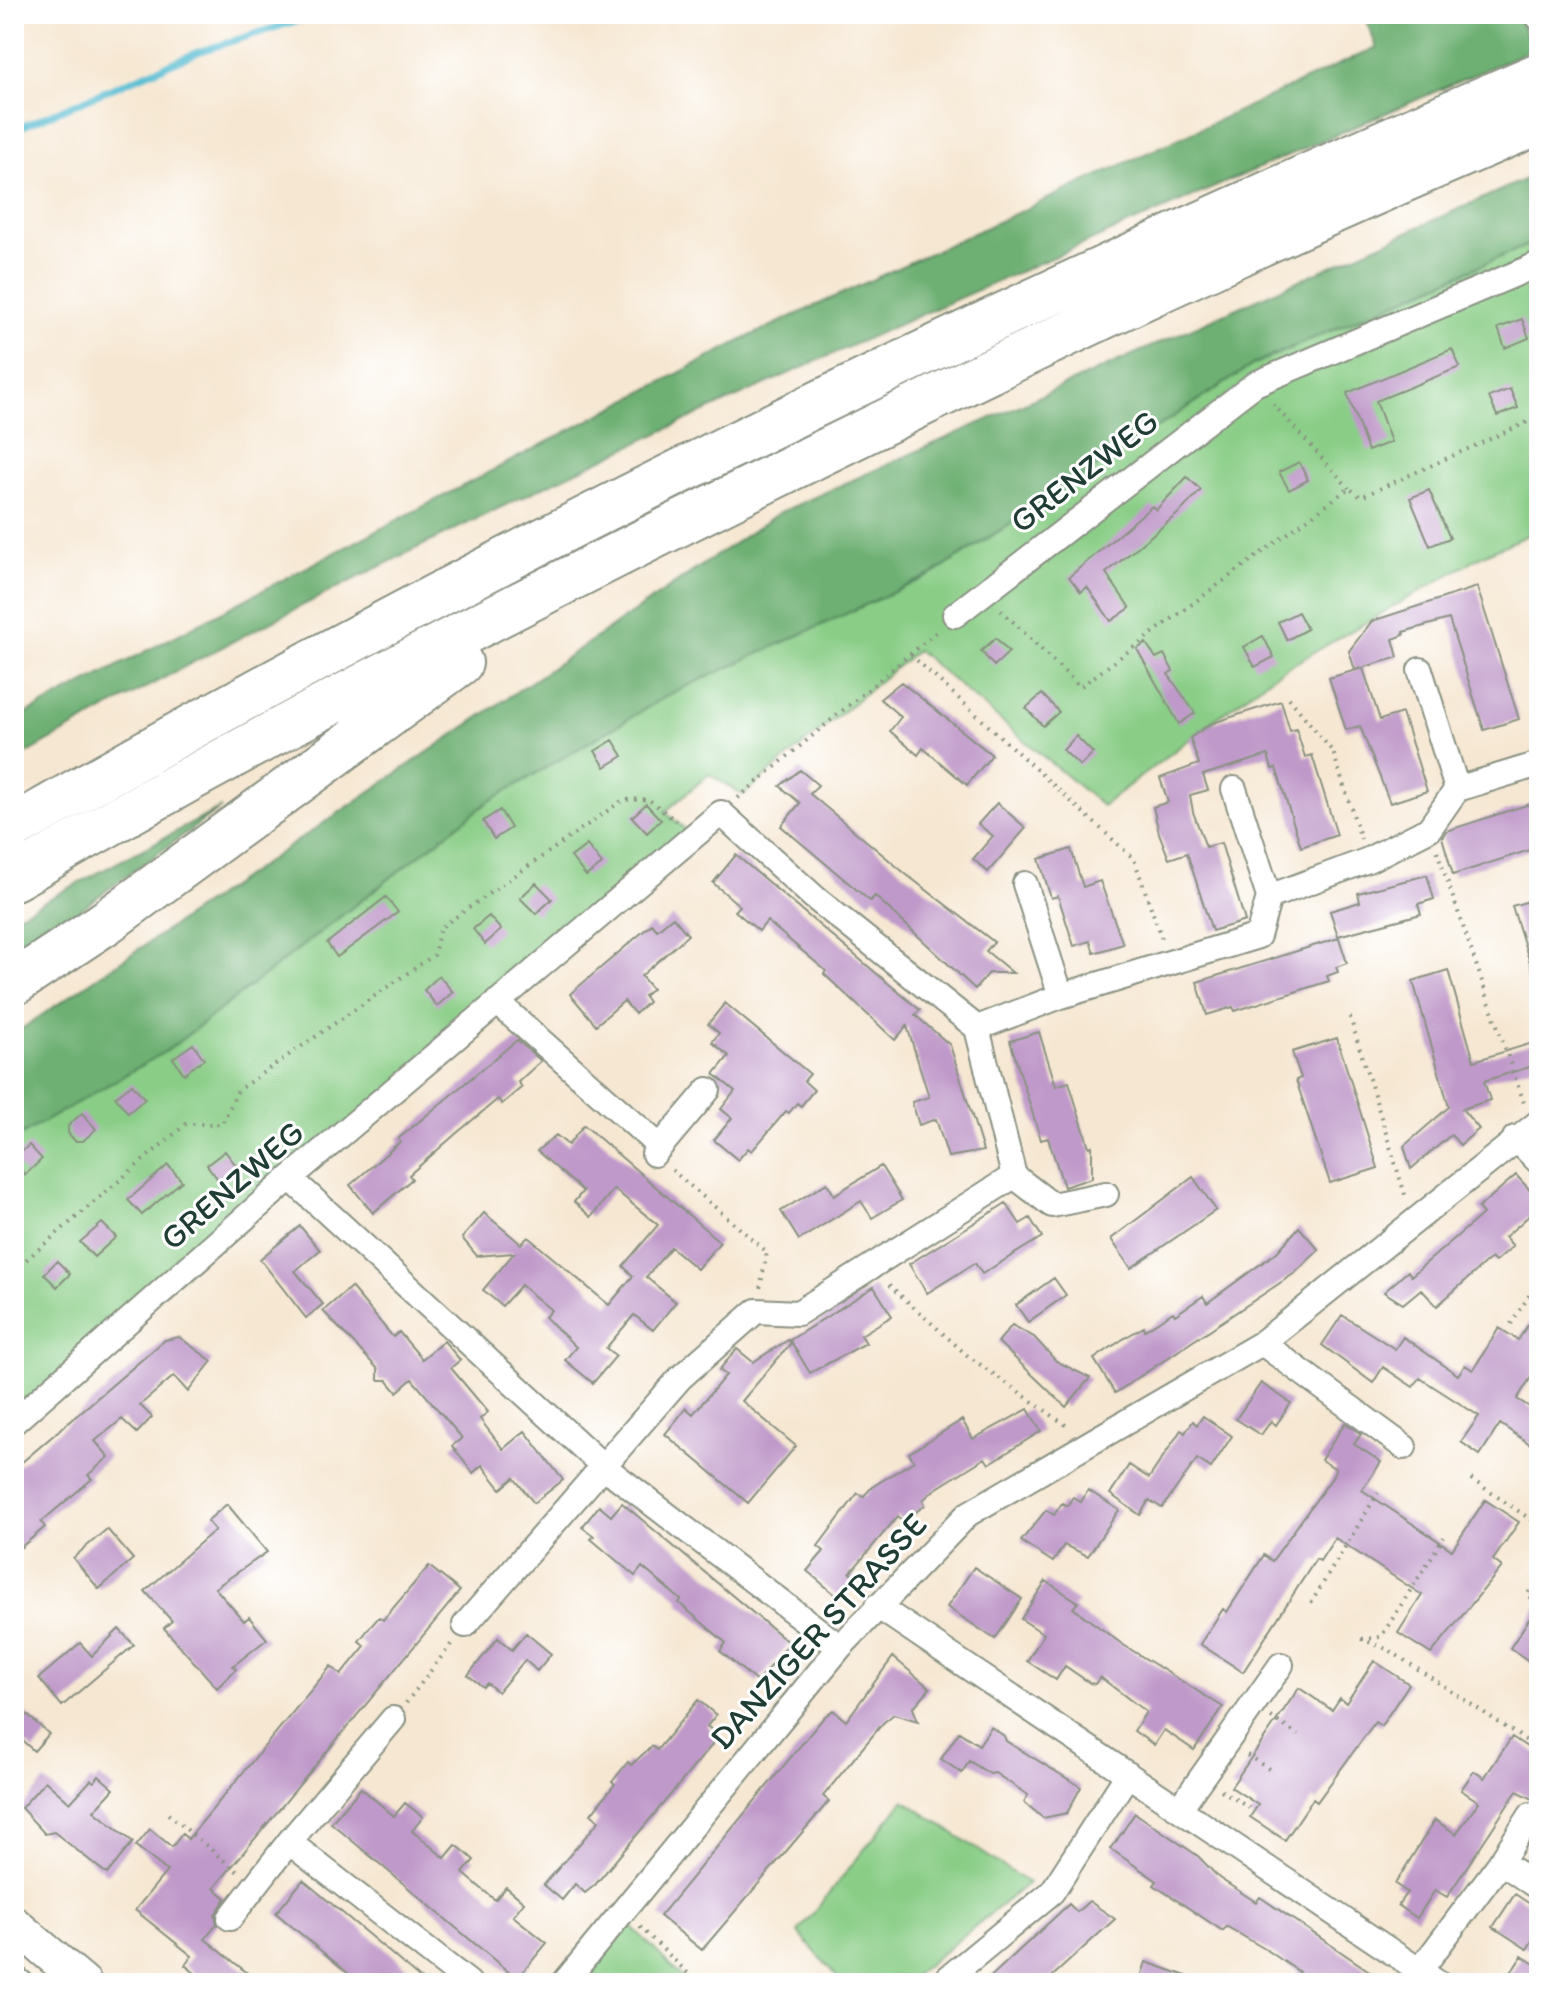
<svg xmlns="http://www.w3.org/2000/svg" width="1553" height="1997" font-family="Itim,sans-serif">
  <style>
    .green { fill: #89cd86; stroke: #54855d; stroke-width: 2 }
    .forest { fill: #6eb073; stroke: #467654; stroke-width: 2 }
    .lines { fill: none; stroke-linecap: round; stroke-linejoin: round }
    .stream { stroke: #54bcd1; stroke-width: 7 }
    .building { fill: #bf99c9 }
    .street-casing { stroke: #8a9283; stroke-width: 28 }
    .secondary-casing { stroke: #8a9283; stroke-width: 38 }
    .highway-casing { stroke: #8a9283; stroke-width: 48 }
    .path { stroke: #8a9283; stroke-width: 4; stroke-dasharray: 2 6; stroke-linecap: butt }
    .street { stroke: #fff; stroke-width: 24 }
    .secondary { stroke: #fff; stroke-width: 34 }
    .highway { stroke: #fff; stroke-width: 44 }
    .labels { text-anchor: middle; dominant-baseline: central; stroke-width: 6; stroke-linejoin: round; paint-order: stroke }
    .street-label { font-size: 34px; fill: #1f3d34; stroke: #fff }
  </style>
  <rect width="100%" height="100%" fill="#fff"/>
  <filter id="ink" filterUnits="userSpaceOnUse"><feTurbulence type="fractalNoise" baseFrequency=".0125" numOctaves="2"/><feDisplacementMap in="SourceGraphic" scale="16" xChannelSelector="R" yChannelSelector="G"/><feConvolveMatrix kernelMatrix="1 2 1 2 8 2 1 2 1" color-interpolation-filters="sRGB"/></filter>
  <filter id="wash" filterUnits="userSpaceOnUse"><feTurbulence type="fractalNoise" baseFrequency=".006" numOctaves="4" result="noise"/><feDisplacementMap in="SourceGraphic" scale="32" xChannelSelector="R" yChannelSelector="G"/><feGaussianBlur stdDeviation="1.8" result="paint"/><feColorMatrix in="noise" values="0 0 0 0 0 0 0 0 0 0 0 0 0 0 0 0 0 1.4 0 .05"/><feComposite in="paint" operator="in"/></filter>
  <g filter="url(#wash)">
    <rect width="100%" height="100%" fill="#f6e7d2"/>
    <path class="green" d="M1539 240V530L1485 554 1271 677 1102 806 917 650 743 795 709 774 665 812 693 836 14 1422V1139L168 1050 488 802 672 693 933 574 1254 364Z
      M904 1800 1028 1883 905 1983H842L798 1932Z
      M628 1923 688 1983H579Z"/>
    <path class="forest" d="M1363 14H1517L1533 49C1022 273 500 483 14 761V720L752 335 1377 47Z
      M1539 173V240L1254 364 933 574 672 693 488 802 168 1050 14 1139V1034L779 513Z
      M221 808 14 957V917Z"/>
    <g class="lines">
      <path class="stream" d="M14 130 198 52 318 14"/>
    </g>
    <g id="blocks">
      <path class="building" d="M1522 319 1529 338 1505 348 1498 328Z
        M1452 349 1460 367 1376 401 1391 442 1368 451 1347 393Z
        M1510 389 1518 408 1497 416 1489 397Z
        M1299 462 1308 480 1289 490 1279 472Z
        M1187 477 1201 490 1180 512 1106 573 1130 608 1111 621 1087 587 1081 592 1069 577 1152 506 1156 510Z
        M1429 490 1450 538 1430 546 1410 498Z
        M1477 587 1519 719 1484 730 1449 619 1403 632 1404 635 1393 639 1398 657 1355 670 1349 651 1372 621Z
        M1298 612 1307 629 1287 640 1278 622Z
        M1263 636 1274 657 1255 667 1244 647Z
        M996 638 1009 652 994 666 981 651Z
        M1146 643 1156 658 1164 654 1173 671 1168 674 1195 713 1179 724 1137 649Z
        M1363 668 1380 720 1402 713 1427 791 1390 803 1360 726 1346 730 1329 678Z
        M901 682 992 755 967 785 923 748 918 755 890 731 901 717 880 699Z
        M1042 694 1059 712 1043 726 1026 708Z
        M1281 701 1290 731 1296 729 1305 757 1312 755 1337 835 1301 847 1276 768 1272 769 1268 755 1203 775 1208 790 1190 795 1193 812 1206 847 1221 843 1245 921 1212 931 1187 853 1169 859 1159 833 1153 807 1168 802 1160 778 1199 764 1190 738 1210 724Z
        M1076 736 1093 753 1080 766 1063 750Z
        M613 740 623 756 605 767 595 751Z
        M800 770 818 785 810 794 907 875 994 942 986 951 1013 973H989L975 989 875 896 870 901 781 826 800 803 780 786Z
        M1539 801V847L1453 875 1442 837 1446 831Z
        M997 803 1026 828 988 872 973 859 993 836 978 824Z
        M646 804 661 820 647 833 632 817Z
        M500 810 511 828 494 839 483 821Z
        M587 845 602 864 586 876 571 857Z
        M1071 849 1083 887 1100 881 1123 944 1094 953 1090 941 1074 946 1058 896 1051 898 1039 859Z
        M736 855 920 1010 915 1015 950 1045 983 1151 948 1157 936 1119 919 1125 912 1102 929 1097 907 1026 895 1040 824 974 826 971 767 921 759 931 735 911 740 906 713 883Z
        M1427 875 1434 899 1418 904 1421 914 1338 936 1330 911 1360 902 1358 893Z
        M536 883 552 899 536 914 520 898Z
        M386 897 398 912 337 957 327 943Z
        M1539 898V977L1535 978 1512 906Z
        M489 916 501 930 485 944 473 929Z
        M673 917 688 935 641 976 652 989 644 996 648 1002 635 1014 624 1001 596 1025 570 994 652 924 657 930Z
        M1339 938 1347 963 1336 967 1338 972 1327 976 1329 981 1235 1011 1233 1007 1207 1015 1197 982Z
        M1448 970 1474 1061 1539 1041V1064L1484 1081 1490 1100 1462 1109 1479 1129 1460 1145 1451 1135 1411 1169 1404 1146 1449 1107 1413 981Z
        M439 976 453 992 437 1006 424 990Z
        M725 1003 810 1074 804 1081 814 1090 801 1106 797 1103 789 1113 786 1111 752 1151 748 1148 738 1160 714 1140 732 1118 721 1109 735 1091 714 1074 729 1056 712 1042 719 1033 708 1024Z
        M1039 1032 1056 1086 1069 1082 1089 1147 1092 1146V1178L1064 1187 1048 1138 1041 1140 1010 1041Z
        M1337 1038 1378 1168 1330 1183 1296 1080 1301 1078 1292 1052Z
        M517 1040 541 1061 518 1082 522 1087 502 1104 498 1099 458 1132 409 1175 412 1179 373 1213 350 1185 400 1142 398 1139Z
        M193 1044 204 1059 184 1074 173 1058Z
        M132 1084 145 1099 128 1113 115 1097Z
        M82 1113 96 1129 83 1141H75L68 1133V1126Z
        M584 1125 720 1242 697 1269 671 1247 646 1277 676 1302 653 1330 634 1315 606 1348 616 1356 593 1383 565 1360 576 1347 545 1317 551 1310 521 1285 502 1306 483 1290 514 1253 477 1256 462 1238 484 1213 521 1244 528 1237 609 1305 633 1276 623 1266 658 1225 614 1189 591 1217 574 1202 583 1191 537 1151 556 1135 568 1145Z
        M29 1145 42 1159 25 1175 14 1159Z
        M225 1151 238 1168 220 1182 207 1165Z
        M168 1165 182 1181 142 1215 128 1200Z
        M881 1166 902 1200 872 1218 861 1201 799 1240 781 1211 827 1183 834 1195Z
        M1516 1175 1539 1200V1207L1505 1237 1513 1246 1495 1262 1491 1258 1437 1306 1421 1289 1403 1304 1384 1292 1408 1271 1411 1276 1483 1214 1478 1208Z
        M1193 1177 1216 1210 1131 1268 1111 1239Z
        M1006 1203 1020 1224 1030 1218 1042 1237 982 1274 975 1263 927 1293 909 1264Z
        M102 1223 116 1237 94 1257 80 1242Z
        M300 1226 320 1250 295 1271 323 1304 306 1318 260 1259Z
        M1299 1227 1319 1250 1295 1273 1115 1393 1094 1359 1126 1337 1144 1327 1145 1330 1173 1312 1175 1315 1203 1296 1207 1303 1277 1252Z
        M57 1261 70 1274 57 1287 44 1274Z
        M1054 1278 1066 1295 1028 1322 1016 1305Z
        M351 1287 393 1337 399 1332 422 1359 444 1341 460 1360 451 1368 488 1412 480 1419 503 1449 525 1431 563 1480 534 1503 514 1478 501 1489 482 1465 473 1473 452 1446 462 1438 412 1379 397 1392 387 1380H378V1369L323 1311Z
        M874 1287 892 1316 861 1335 866 1343 810 1373 790 1340Z
        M1539 1308V1365L1517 1399 1539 1413V1450L1500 1424 1480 1455 1461 1442 1479 1416 1420 1378 1413 1387 1383 1367 1373 1383 1322 1345 1342 1315 1395 1349 1403 1337 1458 1375 1465 1365 1473 1370 1499 1328 1518 1340Z
        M1012 1325 1034 1337 1056 1361 1090 1378 1066 1407 998 1342Z
        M179 1337 212 1361 188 1392 174 1376 140 1405 152 1417 137 1433 122 1419 95 1441 109 1457 88 1475 92 1479 41 1522 45 1527 14 1553V1469L165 1340Z
        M788 1340 791 1343 742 1401 796 1446 748 1503 665 1434 686 1408 693 1414 726 1375 719 1370 737 1349 753 1362Z
        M1261 1383 1291 1403 1276 1425 1271 1421 1261 1435 1236 1419Z
        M1028 1409 1041 1431 989 1464 985 1458 934 1490 923 1500 925 1505 903 1522 898 1516 850 1573 855 1577 838 1597 807 1571 824 1551 818 1546 858 1493 863 1497 872 1487 914 1461 909 1453 962 1420 973 1439Z
        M1203 1416 1232 1436 1211 1468 1197 1459 1162 1508 1149 1500 1140 1515 1110 1494 1129 1465 1149 1478 1181 1430 1185 1433 1193 1421 1197 1425Z
        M1345 1423 1361 1434 1354 1444 1381 1462 1362 1490 1452 1550 1485 1500 1519 1522 1493 1560 1502 1567 1431 1654 1398 1633 1422 1595 1335 1538 1320 1561 1316 1559 1243 1672 1200 1644 1223 1609 1227 1612 1264 1555 1272 1561 1331 1479 1336 1469 1321 1460Z
        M1088 1490 1119 1510 1088 1556 1064 1545 1053 1562 1021 1541 1046 1510 1054 1515 1062 1503 1067 1506 1073 1497 1081 1502Z
        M622 1503 789 1643 757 1682 720 1651 726 1643 679 1603 681 1600 642 1567 635 1576 591 1539 594 1536 582 1527 599 1506 611 1516Z
        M227 1504 267 1552 215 1588 244 1621 249 1617 267 1639 233 1666 236 1669 217 1688 164 1628 172 1621 145 1591 215 1530 207 1521Z
        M107 1529 133 1559 99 1589 73 1558Z
        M429 1566 460 1591 214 1888 226 1898 215 1915 217 1924 205 1939 260 1983H207L185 1965 192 1956 135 1910 167 1871 136 1846 150 1829 172 1847 182 1834 188 1839 331 1666 341 1675 365 1646 359 1641 371 1626 379 1617 383 1620Z
        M974 1567 1022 1599 995 1639 947 1607Z
        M1046 1581 1078 1602 1073 1608 1122 1644 1223 1707 1194 1750 1164 1730 1154 1745 1134 1731 1146 1712 1100 1677 1095 1684 1090 1683 1065 1666 1056 1680 1027 1661 1044 1634 1021 1619Z
        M1539 1604V1668L1510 1648Z
        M119 1629 134 1645 62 1706 39 1678 80 1643 92 1656Z
        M526 1633 551 1654 537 1671 525 1660 498 1692 487 1683 483 1687 468 1675 498 1638 512 1650Z
        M893 1657 930 1688 913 1708 918 1721 894 1714 883 1723 823 1796 829 1801 702 1950 660 1916 824 1717 833 1710 846 1721Z
        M1374 1661 1409 1684 1381 1726 1375 1722 1317 1802 1313 1799 1285 1840 1250 1817 1258 1805 1231 1787 1299 1688 1332 1710 1340 1698 1346 1703Z
        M698 1700 716 1715 707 1726 718 1735 712 1745 595 1885 585 1893 575 1884 562 1900 544 1885 599 1821 591 1814 615 1784 612 1782 628 1762 631 1765 652 1746 657 1750Z
        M14 1703 49 1734 34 1751 14 1733Z
        M991 1727 1004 1736 1006 1741 1081 1787 1067 1813 1043 1818 1024 1802 1028 1795 995 1773 990 1774 969 1761 962 1773 941 1759 959 1732 979 1745Z
        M1512 1737 1539 1755V1802L1517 1791 1447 1897 1435 1890 1417 1918 1398 1905 1407 1892 1395 1884 1435 1820 1456 1834 1479 1802 1461 1790 1474 1771 1484 1778Z
        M99 1776 114 1789 94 1811 133 1842 107 1874 54 1832 45 1834 21 1808 45 1781 70 1803 91 1780 94 1782Z
        M361 1788 394 1816 405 1803 423 1817 412 1831 445 1858 456 1845 465 1852 474 1860 463 1873 495 1900 506 1887 524 1902 513 1916 547 1943 517 1979 331 1823Z
        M1135 1813 1198 1856 1219 1878 1256 1902 1260 1897 1387 1983H1308L1296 1975 1299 1972 1270 1952 1226 1926 1223 1931 1154 1885 1157 1881 1111 1849Z
        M303 1880 381 1945 425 1983H360L296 1930 276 1913Z
        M1515 1894 1539 1910V1930L1527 1949 1493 1927Z
        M1089 1901 1115 1919 1045 1983H984L1069 1904 1077 1912Z
        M1522 1956 1539 1967 1534 1983H1504Z
        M1146 1962 1198 1980V1983H1139Z"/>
    </g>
  </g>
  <g filter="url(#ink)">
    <use href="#blocks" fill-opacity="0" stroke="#8a9283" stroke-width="2"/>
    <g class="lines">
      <g class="street-casing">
        <path id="street" d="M1537 14 1539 18
          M955 615 1255 384 1539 264
          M1420 670 1457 789
          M1234 789 1269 897
          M1025 884 1061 996
          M497 1002 660 1147
          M1515 1138 1539 1162
          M654 1154 708 1090
          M1014 1176 1052 1205 1106 1194
          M290 1178 603 1466 840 1647
          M1262 1343 1404 1447
          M14 1422 290 1178 721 813 815 898 977 1028
          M877 1606 1438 1983
          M465 1625 680 1378 756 1311 798 1313 1014 1176 977 1028 1061 996 1258 936 1269 897 1368 860 1429 829 1457 789 1539 764
          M393 1719 289 1842 469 1983
          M1180 1808 1281 1665
          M1501 1862 1539 1888
          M230 1918 289 1842
          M1421 1969 1498 1866 1531 1815 1539 1820
          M14 1977 21 1983
          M564 1983 840 1647 968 1514 1262 1343 1539 1122
          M942 1983 1052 1892 1128 1774"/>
      </g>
      <g class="secondary-casing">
        <path id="secondary" d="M14 1924 84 1983"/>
      </g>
      <g class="highway-casing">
        <path id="highway" d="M14 827C506 545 1018 298 1539 75
          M14 878C256 738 505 610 755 486 1013 358 1273 233 1539 122
          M14 983 105 923 460 663"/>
      </g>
      <path class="path" d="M1535 290 1539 302
        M1273 404 1349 488
        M1001 610 1080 687 1349 488 1361 497 1539 417
        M911 655 1134 859 1162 939
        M1289 698 1333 752 1361 839
        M738 798 940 629
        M1437 851 1524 1103
        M1350 1017 1406 1198
        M672 1170 767 1252 760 1289
        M14 1270 186 1124H222L238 1090 434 955 440 928 623 800 648 799 676 821
        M889 1285 968 1356 1070 1428
        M1511 1324 1539 1280
        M1471 1479 1539 1525
        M1539 1578 1527 1595 1539 1603
        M1311 1603 1378 1493
        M1361 1639 1389 1650 1539 1749
        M1362 1639 1381 1637 1444 1537
        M406 1703 452 1643
        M1271 1717 1298 1735
        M1247 1755 1272 1771
        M1221 1790 1249 1808
        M168 1814 238 1872
        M640 1927 698 1983"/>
      <use href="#street" class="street"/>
      <use href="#secondary" class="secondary"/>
      <use href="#highway" class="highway"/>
    </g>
  </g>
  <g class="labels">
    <g class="street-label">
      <text transform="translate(1084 471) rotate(-38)">GRENZWEG</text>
      <text transform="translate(232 1185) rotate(-41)">GRENZWEG</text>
      <text transform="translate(818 1631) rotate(-48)">DANZIGER STRASSE</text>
    </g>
  </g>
  <rect width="1553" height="1997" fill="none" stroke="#fff" stroke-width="48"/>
</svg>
